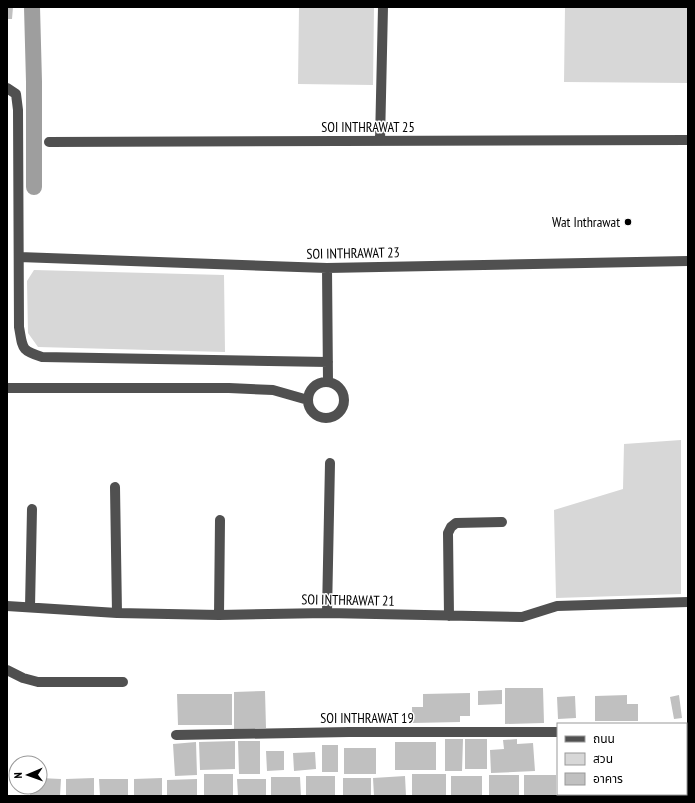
<svg xmlns="http://www.w3.org/2000/svg" width="695" height="803" font-family="'PT Sans Narrow','Noto Sans Thai',sans-serif">
  <style>
    .green { fill: #d7d7d7 }
    .lines { fill: none; stroke-linecap: round; stroke-linejoin: round }
    .canal { stroke: #9e9e9e; stroke-width: 16 }
    .building { fill: #c0c0c0 }
    .minor { stroke: #505050; stroke-width: 10 }
    .poi-dot { fill: #000; stroke: #fff; stroke-width: 1.5 }
    .labels { text-anchor: middle; dominant-baseline: central; stroke-width: 3; stroke-linejoin: round; paint-order: stroke }
    .street-label { font-size: 14px; fill: #000; stroke: #fff }
    .poi-label { font-size: 14px; fill: #000; stroke: #fff; text-anchor: end }
  </style>
  <rect width="100%" height="100%" fill="#fff"/>
  <path class="green" d="M299 7H374L373 85 298 84Z
    M565 7H688V83L564 82Z
    M34 270 224 275 225 352 38 347 28 333 27 281Z
    M681 440V594L556 598 554 510 623 489 624 444Z"/>
  <g class="lines">
    <path class="canal" d="M32 7 34 82V187"/>
  </g>
  <path class="building" d="M7 7H13L12 19H7Z
    M505 688H543L544 723 505 724Z
    M502 690V704L478 705V691Z
    M265 691 266 728 234 729V692Z
    M470 693V716H460V722L412 723V707H423V694Z
    M177 694H232V725H178Z
    M627 695V704H638V721H595V696Z
    M679 695 682 718 674 719 670 697Z
    M575 696 576 718 558 719 557 697Z
    M445 739H463L462 771H445Z
    M465 739H487V769H465Z
    M517 739V744L533 743 535 771 491 773 490 750 504 749 503 740Z
    M235 741V769L200 770 199 742Z
    M238 741H260V774H239Z
    M196 742 197 775 175 776 173 744Z
    M395 742H436V770H395Z
    M322 745H338V772H322Z
    M344 748H376V774H344Z
    M266 751H284V770L267 771Z
    M315 752 316 769 294 771 293 753Z
    M204 774H233V796H204Z
    M412 774H446V796H412Z
    M489 775H519V796H489Z
    M524 775H556V796H524Z
    M306 776H335V796H306Z
    M405 776 406 796H374L373 778Z
    M451 776H482V796H451Z
    M271 777H300L301 796H271Z
    M40 778 61 779 60 796H30V787H40Z
    M94 778V796H66V779Z
    M162 778V796H134V779Z
    M343 778H371V796H343Z
    M99 779H128V796H100Z
    M197 779V796H167V780Z
    M237 779H266V796H238Z"/>
  <g class="lines">
    <path class="minor" d="M7 88 16 94 18 110 19 327C23 348 20 350 42 357L328 362
      M380 141 383 7
      M49 142 688 140
      M19 257 327 268 688 261
      M327 268 328 382
      M308 400a18 18 0 1 1 36 0a18 18 0 1 1-36 0Z
      M7 388H229L273 390 308 400
      M115 487 117 613
      M7 606 117 613 219 615 327 613 522 617 557 606 688 602
      M30 607 32 509
      M327 613 330 463
      M219 615 220 520
      M449 616 448 533 451 527 456 523 502 522
      M7 670 23 678 38 682H123
      M686 730H688
      M176 735 349 732H558"/>
  </g>
  <circle class="poi-dot" cx="628" cy="222" r="4"/>
  <g class="labels">
    <g class="street-label">
      <text x="368" y="127">SOI INTHRAWAT 25</text>
      <text transform="translate(353 253) rotate(-1)">SOI INTHRAWAT 23</text>
      <text transform="translate(348 600) rotate(1)">SOI INTHRAWAT 21</text>
      <text x="367" y="718">SOI INTHRAWAT 19</text>
    </g>
    <g class="poi-label">
      <text x="620" y="222">Wat Inthrawat</text>
    </g>
  </g>
  <rect width="695" height="803" fill="none" stroke="#000000" stroke-width="16"/>
  <rect x="557" y="723" width="130" height="72" fill="#ffffff" stroke="#999999"/>
  <rect x="565" y="736" width="20" height="6" fill="#505050" stroke="#999999"/>
  <text x="593" y="743" font-size="12" fill="#000000">ถนน</text>
  <rect x="565" y="753" width="20" height="12" fill="#d7d7d7" stroke="#999999"/>
  <text x="593" y="763" font-size="12" fill="#000000">สวน</text>
  <rect x="565" y="773" width="20" height="12" fill="#c0c0c0" stroke="#999999"/>
  <text x="593" y="783" font-size="12" fill="#000000">อาคาร</text>
  <g transform="translate(28 775) rotate(268)"><circle r="19" fill="#ffffff" stroke="#999999"/>
  <path d="M0-3L7 15L0 10L-7 15Z" fill="#000000"/>
  <text y="-6" font-size="11" font-weight="bold" text-anchor="middle" fill="#000000">N</text>
  </g>
</svg>
